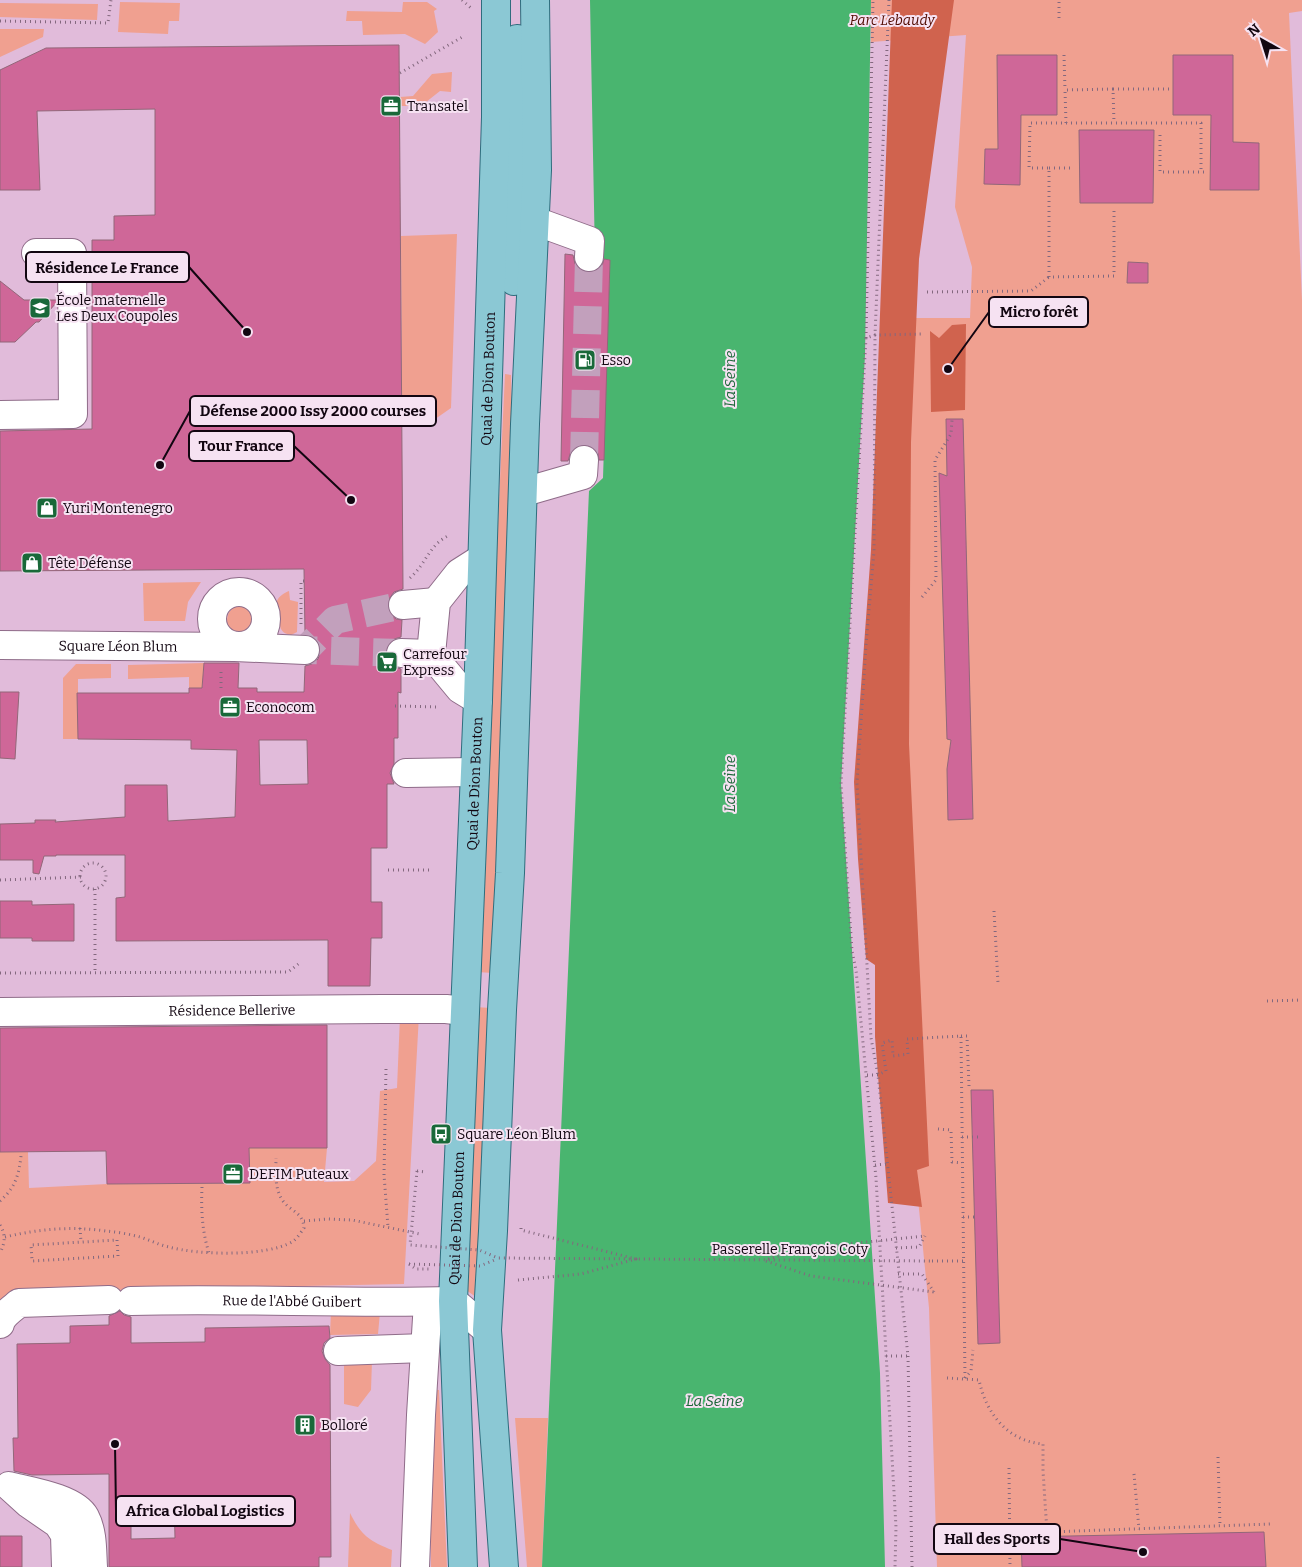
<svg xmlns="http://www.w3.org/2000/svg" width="1302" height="1567" font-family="Bitter,serif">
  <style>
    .green { fill: #f0a090 }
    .forest { fill: #d0634e }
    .water { fill: #49b56f }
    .building { fill: #cf6798; stroke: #926779; fill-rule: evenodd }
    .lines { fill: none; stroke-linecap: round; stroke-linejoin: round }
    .minor-tunnel { stroke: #c2a0bc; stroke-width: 28; stroke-dasharray: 28 14; stroke-linecap: butt }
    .minor-casing { stroke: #8f6c89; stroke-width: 30 }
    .major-casing { stroke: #2f6d7d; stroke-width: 30 }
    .path { stroke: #83687e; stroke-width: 3; stroke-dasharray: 1 4; stroke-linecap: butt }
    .minor { stroke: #fff; stroke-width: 28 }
    .major { stroke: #8bc8d4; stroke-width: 28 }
    .path-bridge { stroke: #83687e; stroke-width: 3; stroke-dasharray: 1 4; stroke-linecap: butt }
    .labels { text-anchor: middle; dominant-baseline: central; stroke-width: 4; stroke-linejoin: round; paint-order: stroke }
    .park-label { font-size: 14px; font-style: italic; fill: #520b01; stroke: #f6e2f2 }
    .poi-label { font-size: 14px; fill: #120611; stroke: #f6e2f2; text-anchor: start }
    .street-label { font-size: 14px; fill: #120611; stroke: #f6e2f2 }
    .water-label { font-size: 15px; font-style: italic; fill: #1b6638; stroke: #f6e2f2 }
    .leader { fill: none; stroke: #120611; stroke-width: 2 }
    .callout-dot { fill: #120611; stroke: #f6e2f2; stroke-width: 2 }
    .callout { fill: #f6e2f2; stroke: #120611; stroke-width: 2 }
    .callout-label { font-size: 15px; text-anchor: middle; font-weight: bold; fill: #120611 }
  </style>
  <rect width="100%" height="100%" fill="#e1bbda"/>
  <path class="green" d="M871 0H1302V11L1289 13 1302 300V1567H937L929 1308 876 784 884 318H970L972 267 955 207 966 35 871 42Z
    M120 2 180 3 179 21H169L168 34 118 32Z
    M403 2H427L437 9 434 11 438 32 425 44 405 34 363 35 362 21H346L347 11 402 12Z
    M0 3 98 4 97 20 0 17Z
    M0 29H44L43 37 0 57Z
    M452 72 451 92 440 91 421 106H400V97L413 96 432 74Z
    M457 234 451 408 428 424H402L401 236Z
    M505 374 511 375 514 504 493 973 477 972Z
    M201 582 188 602 185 621H144L143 583Z
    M289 591 290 600 298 602 297 632 291 635C287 634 283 633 281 629 280 628 277 603 277 601 279 596 284 593 289 591Z
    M227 620a15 15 0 1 1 30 0a15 15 0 1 1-30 0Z
    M204 663 202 688H189V677L128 679V665Z
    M76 664H111V678L78 679V739H63V678Z
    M475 1007 491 1008 476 1297 463 1288Z
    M419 1015 404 1284 15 1292 0 1303V1152H28L29 1188 107 1184 250 1183 249 1148H327L324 1182 354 1181 376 1161 380 1091 397 1088 400 1016Z
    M331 1311 380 1312 378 1334 330 1335Z
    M372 1361 371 1390 358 1407 344 1404V1362Z
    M430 1389 439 1390 447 1567H431Z
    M515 1418H548L542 1567H527Z
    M350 1513C361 1535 369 1541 392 1550L391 1567H348Z"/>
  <path class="forest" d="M892 0H954L919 259 911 442 909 744 929 1166 917 1170 922 1207 888 1203 875 1037V965L866 959 858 859 854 782 871 550Z
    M966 324 965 410 931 412 930 331 939 338 952 325Z"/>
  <path class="water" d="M590 0H871L865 355 841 784 880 1373 885 1567H542L589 491 603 478 610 260 595 257Z"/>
  <path class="building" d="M399 45 403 589 394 592 389 599 387 606 390 614 396 619 402 620 401 637 394 639 388 644 385 653 387 660 392 666 401 669V693L398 692V738H394V764L390 773 394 784H387V848H371V902H382V938H371L370 986H328V940L116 941V898L125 897V855H56V856H44L39 874 33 873V860H0V824L35 823V820H56L55 822 125 817V785H167L168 821 235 817 237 750 191 749V740L78 739 77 693H189V688H202L204 663H239L238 688H257V692H304L305 666 312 664 318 659 321 650 319 643 314 637 305 634 304 569 0 571V431L92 429V240H114V216L155 215V109L37 111 40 190H0V70L46 48ZM259 740H307L308 784 260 785Z
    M997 55H1057V115H1021L1020 185 984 184 985 149H998Z
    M1173 55H1233V142L1259 143V190H1210L1211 115H1173Z
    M1079 130H1154L1153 203H1080Z
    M565 254 573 255 575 264 580 270 588 272 596 271 602 266 604 259 610 260 604 460H599L598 453 593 447 585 444 578 446 571 451 568 461H561Z
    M1128 262 1148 263V283H1127Z
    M0 281 24 300H57V302L39 322H36L15 342H0Z
    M946 419H963L973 819 948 820 947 769 951 740 947 739 939 473 947 476Z
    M0 692H19L15 759 0 758Z
    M0 901H32V905L74 904V941H32V938H0Z
    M327 1025V1148H249L250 1183 107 1184 106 1151 0 1152V1028Z
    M971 1090H993L1000 1343 978 1344Z
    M120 1311 124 1315 131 1317V1343L205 1342V1328L329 1326 330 1338 324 1343 322 1351 325 1359 330 1365 331 1557H319V1567H109V1474L32 1475 14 1471 13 1438H18L17 1344 70 1343V1326L109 1325V1316ZM131 1496H174L175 1538 131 1539Z
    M1264 1532 1266 1567H1022L1021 1537Z
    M0 1536H22V1567H0Z"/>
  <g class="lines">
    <path class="minor-tunnel" d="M584 460 589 257
      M401 653 305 650 335 620 403 605"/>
    <g class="minor-casing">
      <g id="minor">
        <path d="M535 221 590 241 589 257"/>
        <path d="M0 415 73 414 72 253H36"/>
        <path d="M524 492 583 475 584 460"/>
        <circle cx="239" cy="619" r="27"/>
        <path d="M403 605 436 602"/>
        <path id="s1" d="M0 645 235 647 305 650"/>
        <path d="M401 653 431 654"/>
        <path d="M478 700 460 689 431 654 436 602 459 573 481 559"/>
        <path d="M406 773 474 772"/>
        <path id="s2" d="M0 1012 382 1009H446L464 1011"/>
        <path id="s3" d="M131 1301C238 1298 346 1304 453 1301L487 1330"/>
        <path d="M0 1324C2 1315 12 1309 19 1303L109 1300"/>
        <path d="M338 1351 425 1348"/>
        <path d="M66 1567 65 1535 58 1524 29 1504 9 1486C29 1491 75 1498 85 1517 93 1532 92 1551 93 1567"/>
        <path d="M415 1567 421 1415 428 1302"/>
      </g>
    </g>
    <g class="major-casing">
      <g id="major">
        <path d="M514 281 517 39"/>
        <path id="s4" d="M463 1567 453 1301 478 700 496 117V0"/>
        <path d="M504 1567 487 1330 493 1231 502 1010 510 873 525 424 537 170 535 0"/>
      </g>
    </g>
    <path class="path" d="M462 0 471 8
      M889 0 875 335 866 338 841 784 852 951 856 970 876 1178 896 1527 895 1567
      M1059 18V0
      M0 21 108 23 111 0
      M1064 55 1065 90
      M400 73 464 36
      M1113 89H1170
      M1066 123 1065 90 1113 89 1114 123
      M1160 135V172H1206
      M1049 168H1074
      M1114 211V276L1049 277V168H1029L1030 123H1201V172
      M927 292 1031 291 1049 277
      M866 338 873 0
      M410 578C427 563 429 544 450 535
      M922 597 936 580 935 460 951 434 952 420
      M301 624V581H304
      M221 688V672
      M395 706 440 707
      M80 876a13 13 0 1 1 26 0a13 13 0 1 1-26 0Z
      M388 870H433
      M0 880 81 877
      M95 889V972
      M994 911 998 983
      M0 973 288 972 301 962
      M1267 1001 1302 1000
      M961 1036H967L969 1086
      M386 1069 384 1175 388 1227
      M867 1075H878L886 1071 882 1043 892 1040 893 1056 908 1054 907 1039 961 1036 965 1379
      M938 1129 951 1130 952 1162 962 1163
      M962 1137H978
      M875 1165 887 1164
      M417 1171 426 1172
      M202 1187C201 1210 202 1231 209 1253
      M0 1201C15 1188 19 1175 21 1156
      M963 1217H975
      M304 1221 328 1219 352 1220 420 1234
      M0 1225C6 1235 5 1243 0 1253
      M80 1228 81 1242
      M5 1237C39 1229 71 1226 106 1231 117 1232 129 1234 140 1237 150 1240 159 1245 169 1247 198 1255 265 1257 292 1242 297 1239 301 1232 304 1228 303 1212 291 1212 283 1201 274 1189 276 1171 276 1158
      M117 1240 118 1256 32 1261 31 1245Z
      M896 1248 919 1247 925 1236
      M932 1261H964
      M409 1264 416 1269H430
      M898 1274H922L934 1292
      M518 1280 581 1274 636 1259 521 1230V1228
      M886 1356H908
      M947 1378 979 1380C986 1413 1007 1441 1043 1444V1471L1047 1532
      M965 1378 971 1371 973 1350
      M1218 1457 1220 1526
      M1009 1468 1010 1567
      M1134 1474 1139 1529
      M964 1535 1271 1524
      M912 1567 908 1356 878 1075 871 1038 857 783 866 645 874 551 875 335 924 334"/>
    <use href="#minor" class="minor"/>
    <use href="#major" class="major"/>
    <path class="path-bridge" d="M417 1171 410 1245 479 1250 498 1258 932 1261
      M768 1259 808 1248 925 1236
      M766 1261 811 1276 934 1292
      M409 1264 480 1266 497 1259"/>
  </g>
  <defs>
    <g id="office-square" transform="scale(1.125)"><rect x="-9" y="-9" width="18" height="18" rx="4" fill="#196939" stroke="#f6e2f2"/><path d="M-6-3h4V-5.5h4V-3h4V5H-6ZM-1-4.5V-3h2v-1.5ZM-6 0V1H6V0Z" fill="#fff"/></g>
    <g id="school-square" transform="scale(1.125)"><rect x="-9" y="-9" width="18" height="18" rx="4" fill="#196939" stroke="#f6e2f2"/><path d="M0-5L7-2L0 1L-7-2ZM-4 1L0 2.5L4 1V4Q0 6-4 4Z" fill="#fff"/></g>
    <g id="fuel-square" transform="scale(1.125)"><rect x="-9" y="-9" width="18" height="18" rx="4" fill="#196939" stroke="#f6e2f2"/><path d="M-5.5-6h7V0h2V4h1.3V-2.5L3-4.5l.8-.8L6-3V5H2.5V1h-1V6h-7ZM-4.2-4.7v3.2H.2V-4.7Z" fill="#fff"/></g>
    <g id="shop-square" transform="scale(1.125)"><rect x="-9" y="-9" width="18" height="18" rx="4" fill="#196939" stroke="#f6e2f2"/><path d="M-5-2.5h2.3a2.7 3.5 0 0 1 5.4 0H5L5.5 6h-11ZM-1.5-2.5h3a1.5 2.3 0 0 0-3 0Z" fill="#fff"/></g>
    <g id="supermarket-square" transform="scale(1.125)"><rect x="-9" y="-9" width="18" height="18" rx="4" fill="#196939" stroke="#f6e2f2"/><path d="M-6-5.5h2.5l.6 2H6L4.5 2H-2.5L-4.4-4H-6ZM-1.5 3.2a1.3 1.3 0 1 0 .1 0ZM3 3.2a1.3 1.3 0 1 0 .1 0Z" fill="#fff"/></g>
    <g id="bus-square" transform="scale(1.125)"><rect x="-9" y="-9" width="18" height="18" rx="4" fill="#196939" stroke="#f6e2f2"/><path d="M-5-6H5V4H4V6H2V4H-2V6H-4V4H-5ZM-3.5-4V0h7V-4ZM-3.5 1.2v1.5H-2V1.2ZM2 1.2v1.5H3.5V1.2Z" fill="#fff"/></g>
    <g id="building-square" transform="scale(1.125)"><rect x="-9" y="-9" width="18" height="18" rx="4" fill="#196939" stroke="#f6e2f2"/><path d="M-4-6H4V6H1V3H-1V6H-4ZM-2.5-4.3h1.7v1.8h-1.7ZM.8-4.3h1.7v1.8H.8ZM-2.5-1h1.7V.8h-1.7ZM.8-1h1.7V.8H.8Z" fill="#fff"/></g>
  </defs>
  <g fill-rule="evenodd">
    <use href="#office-square" x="391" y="106"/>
    <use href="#school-square" x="40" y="308"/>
    <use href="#fuel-square" x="585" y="360"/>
    <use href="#shop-square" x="47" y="508"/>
    <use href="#shop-square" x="32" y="563"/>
    <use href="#supermarket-square" x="387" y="662"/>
    <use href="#office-square" x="230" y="707"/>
    <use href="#bus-square" x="441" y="1134"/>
    <use href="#office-square" x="233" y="1174"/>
    <use href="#building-square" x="305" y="1425"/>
  </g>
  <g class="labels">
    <g class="park-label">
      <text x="892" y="20">Parc Lebaudy</text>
    </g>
    <g class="poi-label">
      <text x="407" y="106">Transatel</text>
      <text x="56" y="300">École maternelle<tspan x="56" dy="16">Les Deux Coupoles</tspan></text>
      <text x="601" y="360">Esso</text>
      <text x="63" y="508">Yuri Montenegro</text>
      <text x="48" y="563">Tête Défense</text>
      <text x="403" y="654">Carrefour<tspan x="403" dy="16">Express</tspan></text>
      <text x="246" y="707">Econocom</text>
      <text x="457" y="1134">Square Léon Blum</text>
      <text x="249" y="1174">DEFIM Puteaux</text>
      <text x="321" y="1425">Bolloré</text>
    </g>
    <g class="street-label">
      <text stroke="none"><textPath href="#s4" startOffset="1189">Quai de Dion Bouton</textPath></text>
      <text stroke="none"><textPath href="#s1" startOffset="118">Square Léon Blum</textPath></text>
      <text stroke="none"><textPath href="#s4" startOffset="784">Quai de Dion Bouton</textPath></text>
      <text stroke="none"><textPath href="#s2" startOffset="232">Résidence Bellerive</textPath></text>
      <text stroke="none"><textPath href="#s4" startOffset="349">Quai de Dion Bouton</textPath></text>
      <text x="790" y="1249">Passerelle François Coty</text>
      <text stroke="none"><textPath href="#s3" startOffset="161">Rue de l'Abbé Guibert</textPath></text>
    </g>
    <g class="water-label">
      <text transform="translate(730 379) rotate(-90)">La Seine</text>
      <text transform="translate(730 784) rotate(-90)">La Seine</text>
      <text x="714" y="1401">La Seine</text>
    </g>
  </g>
  <path class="leader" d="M247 332L189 267M948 369L989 312M160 465L190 411M351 500L294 446M115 1444L116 1511M1143 1552L1060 1539"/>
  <g class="callout-dot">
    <circle cx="247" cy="332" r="5"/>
    <circle cx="948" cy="369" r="5"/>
    <circle cx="160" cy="465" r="5"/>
    <circle cx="351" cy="500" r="5"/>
    <circle cx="115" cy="1444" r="5"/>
    <circle cx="1143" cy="1552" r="5"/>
  </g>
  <g class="callout">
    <rect x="26" y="252" width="163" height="30" rx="5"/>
    <rect x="989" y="297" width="99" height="30" rx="5"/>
    <rect x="190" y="396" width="246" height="30" rx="5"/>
    <rect x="189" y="431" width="105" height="30" rx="5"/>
    <rect x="116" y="1496" width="179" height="30" rx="5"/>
    <rect x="934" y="1524" width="126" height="30" rx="5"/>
  </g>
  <g class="callout-label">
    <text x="107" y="273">Résidence Le France</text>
    <text x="1039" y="317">Micro forêt</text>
    <text x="313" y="416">Défense 2000 Issy 2000 courses</text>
    <text x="241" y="451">Tour France</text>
    <text x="205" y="1516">Africa Global Logistics</text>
    <text x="997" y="1544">Hall des Sports</text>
  </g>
  <g transform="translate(1262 40) rotate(321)" stroke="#f6e2f2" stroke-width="4" paint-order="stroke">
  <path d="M0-4L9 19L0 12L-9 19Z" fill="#120611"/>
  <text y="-8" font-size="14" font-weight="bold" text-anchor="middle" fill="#120611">N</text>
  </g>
</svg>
